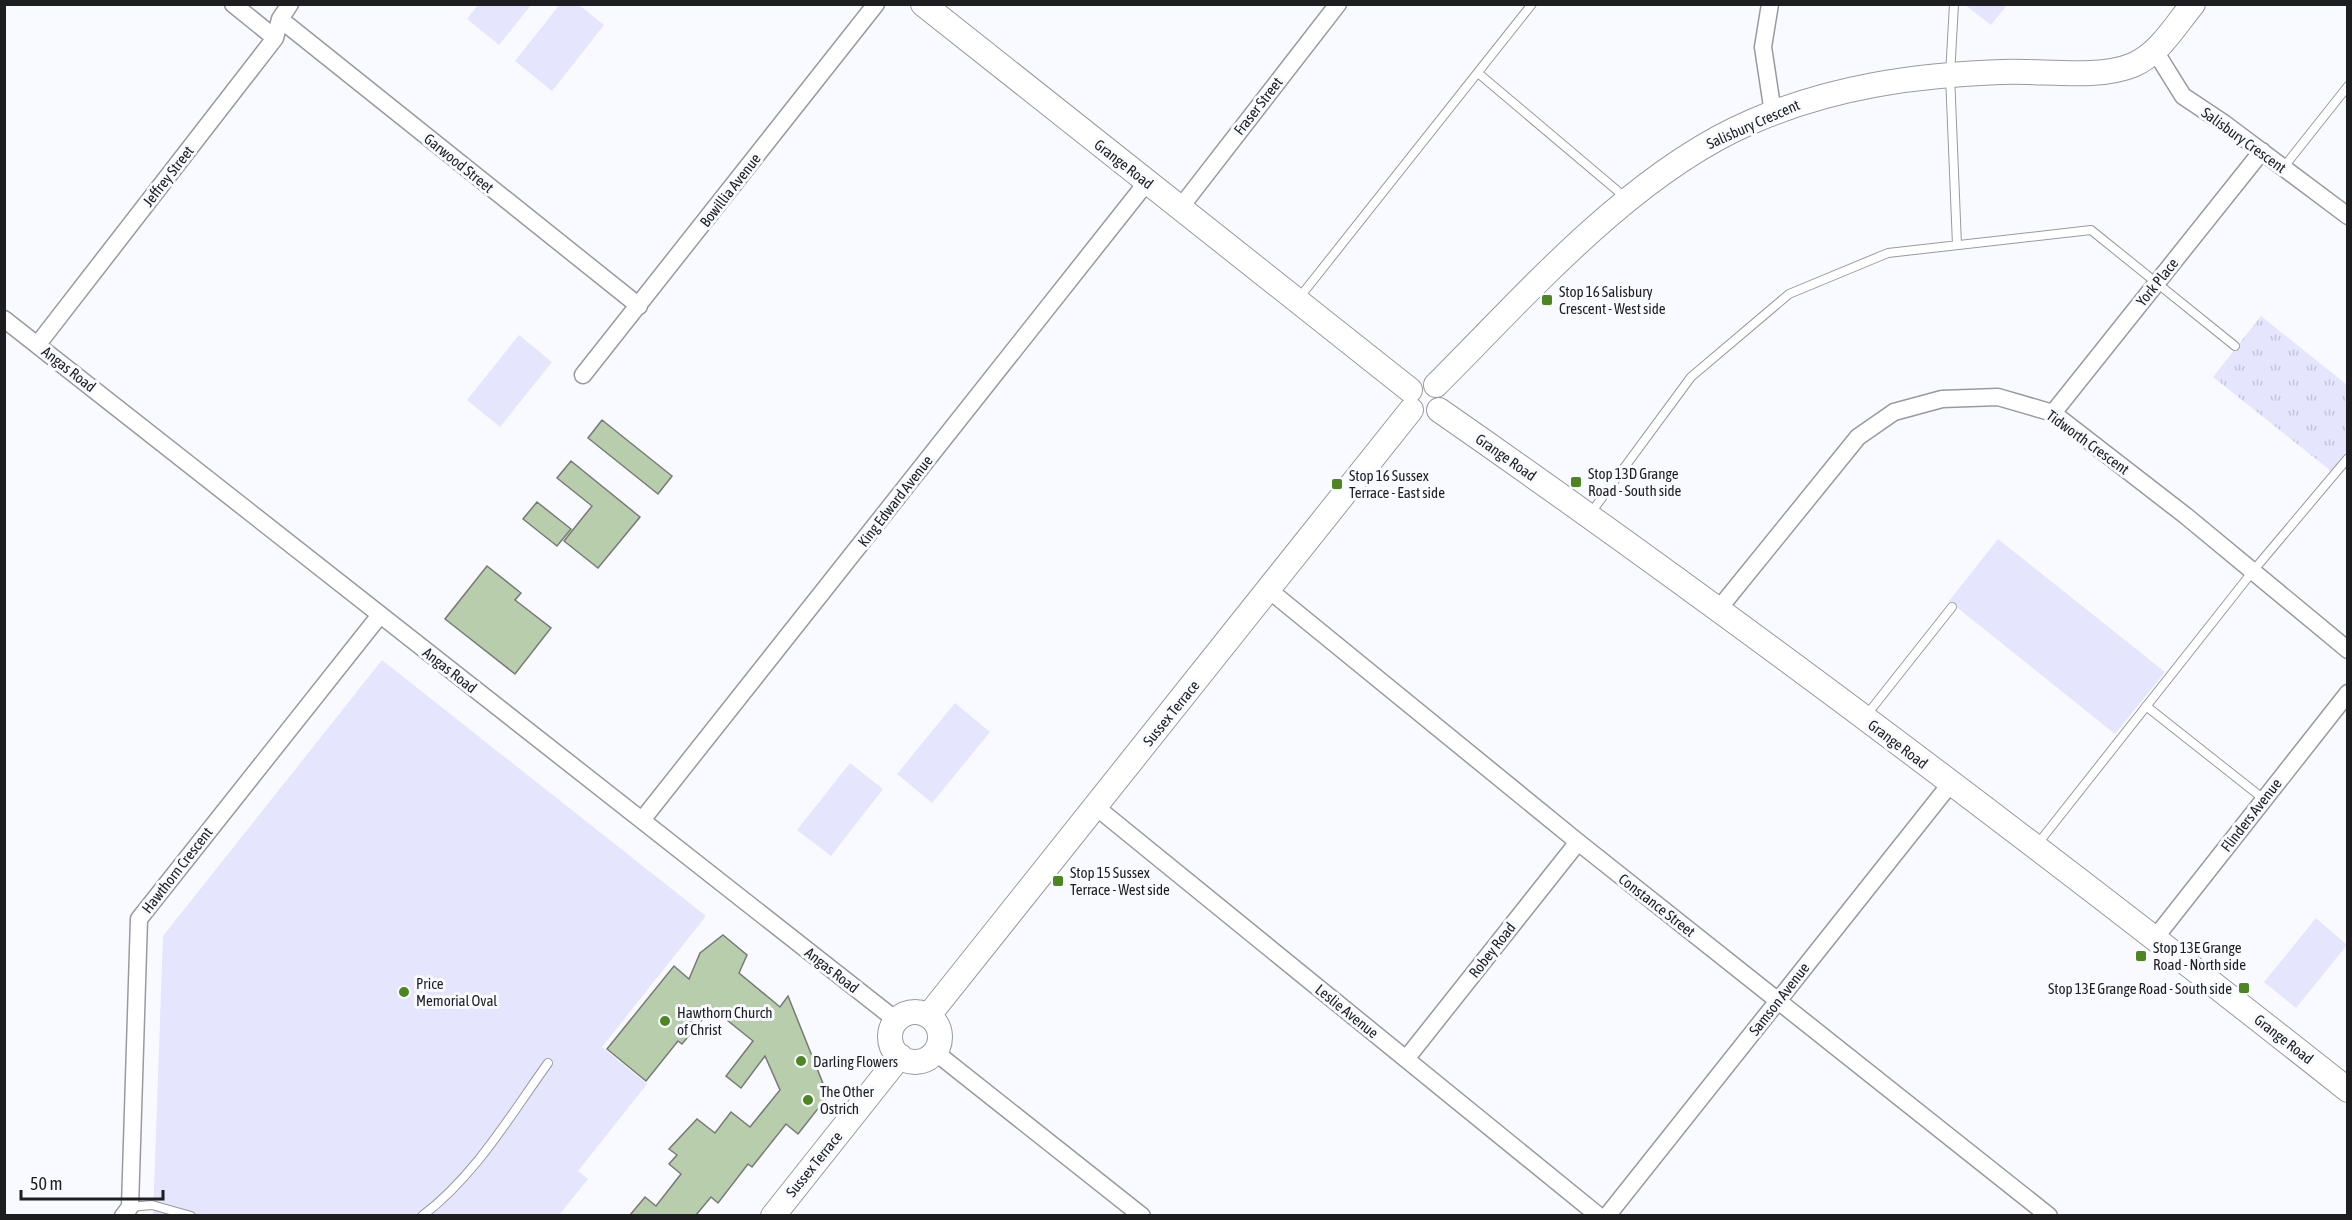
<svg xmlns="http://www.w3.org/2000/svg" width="2352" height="1220" font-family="'Asap Condensed',sans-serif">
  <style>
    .grass { fill: url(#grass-tufts) }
    .park { fill: #e5e6fe }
    .building { fill: #b7cdab; stroke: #777a75; stroke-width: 1.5 }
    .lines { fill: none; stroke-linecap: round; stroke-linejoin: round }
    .lane-casing { stroke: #999aa0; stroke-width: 10 }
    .street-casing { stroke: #999aa0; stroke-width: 19 }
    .secondary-casing { stroke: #999aa0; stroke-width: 26 }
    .lane { stroke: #fff; stroke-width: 8 }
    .street { stroke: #fff; stroke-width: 16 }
    .secondary { stroke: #fff; stroke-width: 24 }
    .poi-dot { fill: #4d8520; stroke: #f9faff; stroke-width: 2 }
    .labels { text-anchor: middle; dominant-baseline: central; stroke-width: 6; stroke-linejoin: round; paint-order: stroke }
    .street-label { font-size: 15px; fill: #1e1e20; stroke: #f9faff }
    .poi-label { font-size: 15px; fill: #1e1e20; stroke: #f9faff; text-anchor: start }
  </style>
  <defs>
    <pattern id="grass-tufts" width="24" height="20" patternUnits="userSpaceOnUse" patternTransform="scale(1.5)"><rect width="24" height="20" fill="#e5e6fe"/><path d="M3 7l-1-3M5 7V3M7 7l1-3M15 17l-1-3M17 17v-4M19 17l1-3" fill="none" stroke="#c4c5d9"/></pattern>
  </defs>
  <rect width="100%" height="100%" fill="#f9faff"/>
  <path class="grass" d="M2261 316 2347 385V450L2331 471 2213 377Z"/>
  <path class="park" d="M560 4 579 5 604 25 552 91 515 61Z
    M478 5V4L531 5 499 45 467 19Z
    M1965 5H2007L1991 25Z
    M519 335 552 362 500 427 467 400Z
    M1998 539 2165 672 2115 734 1949 601Z
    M382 660 706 916 602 1047 647 1084 578 1171 588 1179 559 1215 153 1216 163 936Z
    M955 703 990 732 932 803 897 774Z
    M850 763 883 789 831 856 797 830Z
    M2316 918 2347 945 2296 1008 2264 982Z"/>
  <path class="building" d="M602 420 672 476 658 494 588 438Z
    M571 461 640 517 598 568 564 541 592 506 557 478Z
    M537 502 571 529 557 546 523 519Z
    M487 566 521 593 515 600 551 628 515 674 445 619Z
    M723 935 747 955 739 973 780 1007 788 996 828 1096 798 1134 786 1124 752 1167 748 1164 718 1203 711 1197 696 1215H630L645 1197 656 1206 681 1174 669 1164 677 1155 669 1149 697 1119 715 1133 731 1112 750 1127 780 1090 765 1056 741 1088 726 1076 753 1041 712 1008 682 1044 678 1041 646 1081 607 1049 674 966 689 979 700 953Z"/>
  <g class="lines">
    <g class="lane-casing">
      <path id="lane" d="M1954 4 1950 75 1957 245
        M1478 73 1626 198
        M2283 168 2348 86
        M1299 298 1532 4
        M1590 514 1691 377 1789 294 1888 253 2091 230 2235 346
        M2146 706 2265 800
        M1865 717 1952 607
        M2036 846 2253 571 2348 458
        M130 1207 152 1205 191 1216
        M422 1216C475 1176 510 1116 548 1063"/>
    </g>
    <g class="street-casing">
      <path id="street" d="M233 4 275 38
        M1770 4 1763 47 1773 113
        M280 19 639 306
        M2155 51 2183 96 2225 124 2348 216
        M1180 208 1338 4
        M4 319 896 1020
        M38 344 275 38 280 19 290 4
        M583 375 876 4
        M2053 413 2262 151
        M1269 590 1578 842 2049 1216
        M1717 611 1858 437 1894 412 1942 399 1998 397 2053 413 2186 516 2348 650
        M1096 807 1599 1216
        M642 820 1147 182
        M2155 938 2348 693
        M935 1052 1142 1216
        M1406 1059 1578 842
        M123 1216 130 1207 139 919 380 615
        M1607 1216 1951 783"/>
    </g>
    <g class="secondary-casing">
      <path id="secondary" d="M923 4 1410 390
        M1436 385C1527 294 1632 173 1751 122 1831 87 1915 75 2002 72 2042 70 2097 80 2133 65 2159 54 2175 26 2193 4
        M1439 410C1749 626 2051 855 2348 1090
        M890 1037a25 25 0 1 1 50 0a25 25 0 1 1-50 0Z
        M929 1015 1411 410
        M773 1216 900 1056"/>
    </g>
    <use href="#lane" class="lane"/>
    <use href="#street" class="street"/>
    <use href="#secondary" class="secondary"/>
  </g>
  <g class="poi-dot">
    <rect x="1541" y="294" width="12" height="12" rx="3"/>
    <rect x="1570" y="476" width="12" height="12" rx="3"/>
    <rect x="1331" y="478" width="12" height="12" rx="3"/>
    <rect x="1052" y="875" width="12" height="12" rx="3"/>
    <rect x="2135" y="950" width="12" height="12" rx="3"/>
    <rect x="2238" y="982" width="12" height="12" rx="3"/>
    <circle cx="404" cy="992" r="6"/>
    <circle cx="665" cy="1021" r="6"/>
    <circle cx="801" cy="1061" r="6"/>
    <circle cx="808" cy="1100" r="6"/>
  </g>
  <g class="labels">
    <g class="street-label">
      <text transform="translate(1258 106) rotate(-52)">Fraser Street</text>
      <text transform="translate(1753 124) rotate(-24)">Salisbury Crescent</text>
      <text transform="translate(2244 140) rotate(36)">Salisbury Crescent</text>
      <text transform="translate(459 163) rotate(39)">Garwood Street</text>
      <text transform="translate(1124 164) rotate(38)">Grange Road</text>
      <text transform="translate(168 176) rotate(-52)">Jeffrey Street</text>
      <text transform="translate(730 190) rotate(-52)">Bowillia Avenue</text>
      <text transform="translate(2157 282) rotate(-51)">York Place</text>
      <text transform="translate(69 369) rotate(38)">Angas Road</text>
      <text transform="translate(2088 442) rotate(36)">Tidworth Crescent</text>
      <text transform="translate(1506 457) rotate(35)">Grange Road</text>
      <text transform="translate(895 501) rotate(-52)">King Edward Avenue</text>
      <text transform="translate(450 670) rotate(38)">Angas Road</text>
      <text transform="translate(1171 713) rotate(-51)">Sussex Terrace</text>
      <text transform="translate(1898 744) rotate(37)">Grange Road</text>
      <text transform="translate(2251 815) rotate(-52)">Flinders Avenue</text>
      <text transform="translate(177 870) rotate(-52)">Hawthorn Crescent</text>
      <text transform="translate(1657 905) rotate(38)">Constance Street</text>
      <text transform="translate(1492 950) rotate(-52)">Robey Road</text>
      <text transform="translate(832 970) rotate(38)">Angas Road</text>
      <text transform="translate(1779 999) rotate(-52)">Samson Avenue</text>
      <text transform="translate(1347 1011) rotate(39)">Leslie Avenue</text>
      <text transform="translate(2284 1039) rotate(38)">Grange Road</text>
      <text transform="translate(814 1164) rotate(-51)">Sussex Terrace</text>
    </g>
    <g class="poi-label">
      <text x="1559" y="291">Stop 16 Salisbury<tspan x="1559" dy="17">Crescent - West side</tspan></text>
      <text x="1588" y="473">Stop 13D Grange<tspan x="1588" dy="17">Road - South side</tspan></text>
      <text x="1349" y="475">Stop 16 Sussex<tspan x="1349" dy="17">Terrace - East side</tspan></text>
      <text x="1070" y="872">Stop 15 Sussex<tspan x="1070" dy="17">Terrace - West side</tspan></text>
      <text x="2153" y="947">Stop 13E Grange<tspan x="2153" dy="17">Road - North side</tspan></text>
      <text x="416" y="983">Price<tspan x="416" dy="17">Memorial Oval</tspan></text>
      <text x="2232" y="988" text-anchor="end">Stop 13E Grange Road - South side</text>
      <text x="677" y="1012">Hawthorn Church<tspan x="677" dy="17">of Christ</tspan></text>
      <text x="813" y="1061">Darling Flowers</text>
      <text x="820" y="1091">The Other<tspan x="820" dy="17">Ostrich</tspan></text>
    </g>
  </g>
  <rect width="2352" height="1220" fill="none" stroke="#1e1e20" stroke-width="12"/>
  <path d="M21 1190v9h142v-9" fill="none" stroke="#1e1e20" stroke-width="3"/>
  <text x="30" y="1190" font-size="18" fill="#1e1e20" stroke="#f9faff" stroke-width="4.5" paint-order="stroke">50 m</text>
</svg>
